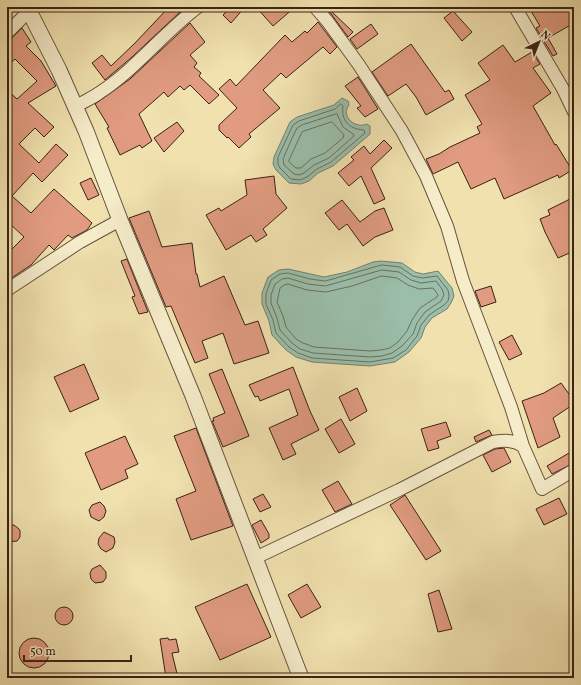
<svg xmlns="http://www.w3.org/2000/svg" width="581" height="685" font-family="Vollkorn,serif">
  <style>
    .water { fill: #9abeaa; stroke: #74806f }
    .lines { fill: none; stroke-linecap: round; stroke-linejoin: round }
    .shore { stroke: #6a7060; stroke-width: 1 }
    .building { fill: #e09b80; stroke: #3a2216 }
    .minor-casing { stroke: #68523c; stroke-width: 14 }
    .tertiary-casing { stroke: #68523c; stroke-width: 17 }
    .minor { stroke: #f5ecca; stroke-width: 12 }
    .tertiary { stroke: #f5ecca; stroke-width: 15 }
  </style>
  <rect width="100%" height="100%" fill="#f0e1ae"/>
  <filter id="stains"><feTurbulence type="fractalNoise" baseFrequency=".005" numOctaves="4"/><feColorMatrix values="0 0 0 0 .2 0 0 0 0 .09 0 0 0 0 .02 0 0 0 .5 -.17"/></filter>
  <radialGradient id="worn" r=".72"><stop offset=".6" stop-color="#630" stop-opacity="0"/><stop offset="1" stop-color="#630" stop-opacity=".3"/></radialGradient>
  <path class="water" d="M574 43V102C570 87 567 57 574 43Z
    M342 98 348 101 349 105C340 117 356 129 367 124L370 126V134L333 166 318 173 309 181 301 184 289 183 276 170 273 164 274 157 290 122 297 117 334 105Z
    M381 261 402 263 415 272 423 274 438 271 452 288 454 296 451 303 447 309 432 318 425 327 421 338 409 352 395 362 370 366 312 362 296 357 286 350 272 335 269 321 262 304V293L268 277 279 270 288 269 324 277 347 272 373 262Z"/>
  <g class="lines">
    <path class="shore" d="M341 104 343 106C341 121 349 129 364 130L365 133 331 162 317 169 307 177 300 180 291 179 280 168 278 164V157L293 125 299 121 335 109Z
      M337 114 343 127 353 134 354 136 329 158 314 165 304 173 299 175 294 174 284 165 283 159 293 136 297 128 302 125Z
      M332 122 344 135 343 138 325 153 311 159 301 168H296L289 162V160L302 132Z
      M382 265 400 267 413 276 422 278 437 276 448 290 449 296 448 301 444 305 429 315 421 325 417 336 406 350 393 358 370 362 312 358 298 353 289 347 276 333 273 320 266 304V294L271 280 280 274 288 273 310 279 325 281Z
      M382 270 399 272 411 280 421 283 436 281 442 289 444 295 441 301 425 312 417 323 413 334 402 346 392 353 382 356 370 357 313 353 300 349 292 343 280 330 277 318 271 303V295L275 284 282 279 288 278 308 284 325 286Z
      M382 276 397 278 408 285 419 289 433 288 438 295 437 297 420 308 412 320 407 331 398 342 390 348 381 350 370 351 314 347 303 343 296 339 286 327 283 316 277 302 280 288 284 285 288 284 307 290 326 292 352 286Z"/>
  </g>
  <path class="building" d="M169 7H176L180 12 132 57 105 80 92 63 102 55 111 66 135 43Z
    M231 7H245L231 23 223 15Z
    M256 7H295L273 26Z
    M539 7H574V23L548 38 557 54 553 56 536 28 540 26 531 11Z
    M330 10 353 32 348 37 329 11Z
    M453 11 472 32 462 41 444 18Z
    M318 22 337 47 330 54 323 47 286 78 281 73 263 90 280 108 249 134 251 137 239 148 228 137 227 138 219 130V125L237 108 219 89 230 79 236 86 285 35 292 42 305 31 307 33Z
    M190 23 205 42 190 55 197 63 194 67 201 73 199 76 219 95 209 104 190 85 184 90 180 86 168 97 164 92 139 114 152 141 142 148 140 145 120 155 107 128 109 127 95 104 130 79Z
    M371 24 378 34 357 49 350 39Z
    M22 28 31 42 26 46 41 61 56 86 28 103 54 127 44 137 35 128 19 144 39 163 56 144 68 155 42 182 33 173 12 196 31 213 54 189 92 223 87 230 72 238 68 235 54 250 49 245 31 265 7 281V254L24 237 7 221V90L17 99 37 81 15 59 7 66V40L12 38Z
    M411 44 445 92 449 90 454 99 426 115 416 97 406 84 388 96 372 72Z
    M503 45 515 62 532 52 540 64 533 68 551 93 533 106 555 145 556 144 572 170 559 178 558 175 504 199 495 178 471 189 458 162 433 174 426 159 439 154 450 147 480 133 477 127 482 124 465 95 490 80 478 63Z
    M358 77 378 109 365 117 357 108 361 106 345 86Z
    M177 122 184 131 164 152 154 138Z
    M384 140 392 148 371 168 385 199 374 204 361 176 349 186 338 173 354 160 351 157 364 146 370 154Z
    M274 176 276 194 287 208 263 229 267 235 256 242 251 235 226 250 206 215 219 208 221 211 247 195 245 180Z
    M91 178 99 195 88 200 80 183Z
    M574 197V251L558 258 545 232 540 219 550 215 548 210Z
    M342 200 360 222 375 211 384 208 393 230 375 237 363 246 347 224 339 230 325 213Z
    M149 211 162 247 192 243 196 274H197L200 287 224 276 245 325 258 321 269 353 234 364 223 333 202 341 208 358 195 363 171 306 166 307 129 218Z
    M127 259 148 312 139 314 132 297 135 296 121 261Z
    M491 286 496 302 481 307 475 291Z
    M512 335 522 354 509 360 499 342Z
    M84 364 99 399 70 412 54 377Z
    M293 367 310 411 319 430 291 444 296 454 283 460 269 428 298 415 289 389 260 401 258 396 255 397 249 385Z
    M222 369 249 436 223 447 212 421H214L213 418 225 413 209 374Z
    M561 383 574 401V404L553 418 560 437 538 448 522 401 544 393Z
    M357 388 367 411 350 421 339 397Z
    M341 419 355 444 339 453 325 429Z
    M446 422 451 436 437 441 439 448 428 451 421 429Z
    M196 428 233 526 191 540 176 499 196 491 174 436Z
    M489 430 492 435 476 442 474 437Z
    M125 436 138 464 125 470 128 478 101 490 85 453Z
    M504 448 511 462 492 472 483 455 495 449Z
    M569 453 574 463 552 474 547 466Z
    M338 481 352 504 335 512 322 490Z
    M263 494 271 507 260 512 253 499Z
    M405 495 441 551 426 560 390 505Z
    M559 498 567 514 544 525 536 509Z
    M100 502 104 506 106 511 104 517 99 521 91 517 89 510 92 505Z
    M261 520 269 534V538L261 543 252 525Z
    M7 525H14L19 529 20 531V537L17 541 7 542Z
    M104 532 114 537 115 542 113 548 106 552 101 549 98 544 99 538Z
    M100 565 106 572V578L103 582 95 583 91 579 90 573 92 569Z
    M247 584 271 637 220 660 195 607Z
    M307 584 321 607 301 618 288 595Z
    M439 590 452 629 438 632 428 594Z
    M55 616a9 9 0 1 1 18 0a9 9 0 1 1-18 0Z
    M168 638 169 640 176 639 179 652 172 653 178 678H166L160 639Z
    M19 653a15 15 0 1 1 30 0a15 15 0 1 1-30 0Z"/>
  <g class="lines">
    <g class="minor-casing">
      <path id="minor" d="M315 7 328 22 359 65 402 131 426 176 447 226 463 281 511 407 523 446 542 489 574 470
        M515 7 563 89 574 112
        M7 33 29 11
        M75 107C83 102 92 98 99 93 136 69 163 33 198 7
        M7 290 80 242 120 220
        M255 558 399 490 493 442C505 440 513 440 523 446"/>
    </g>
    <g class="tertiary-casing">
      <path id="tertiary" d="M27 7 59 70 86 131 120 220 193 396 301 678"/>
    </g>
    <use href="#minor" class="minor"/>
    <use href="#tertiary" class="tertiary"/>
  </g>
  <rect width="581" height="685" fill="none" stroke="#f0e1ae" stroke-width="24"/>
  <rect x="8" y="8" width="565" height="669" fill="none" stroke="#3a2216" stroke-width="2"/>
  <rect x="12" y="12" width="557" height="661" fill="none" stroke="#3a2216"/>
  <g transform="translate(539 42) rotate(43)" stroke="#f5ecca" stroke-width="3" paint-order="stroke">
  <path d="M0-3L7 15L0 10L-7 15Z" fill="#3a2216"/>
  <text y="-6" font-size="11" font-weight="bold" text-anchor="middle" fill="#3a2216">N</text>
  </g>
  <path d="M24 655v6h107v-6" fill="none" stroke="#3a2216" stroke-width="2"/>
  <text x="30" y="655" font-size="12" fill="#3a2216" stroke="#f5ecca" stroke-width="3" paint-order="stroke">50 m</text>
  <rect width="100%" height="100%" filter="url(#stains)"/>
  <rect width="100%" height="100%" fill="url(#worn)"/>
</svg>
